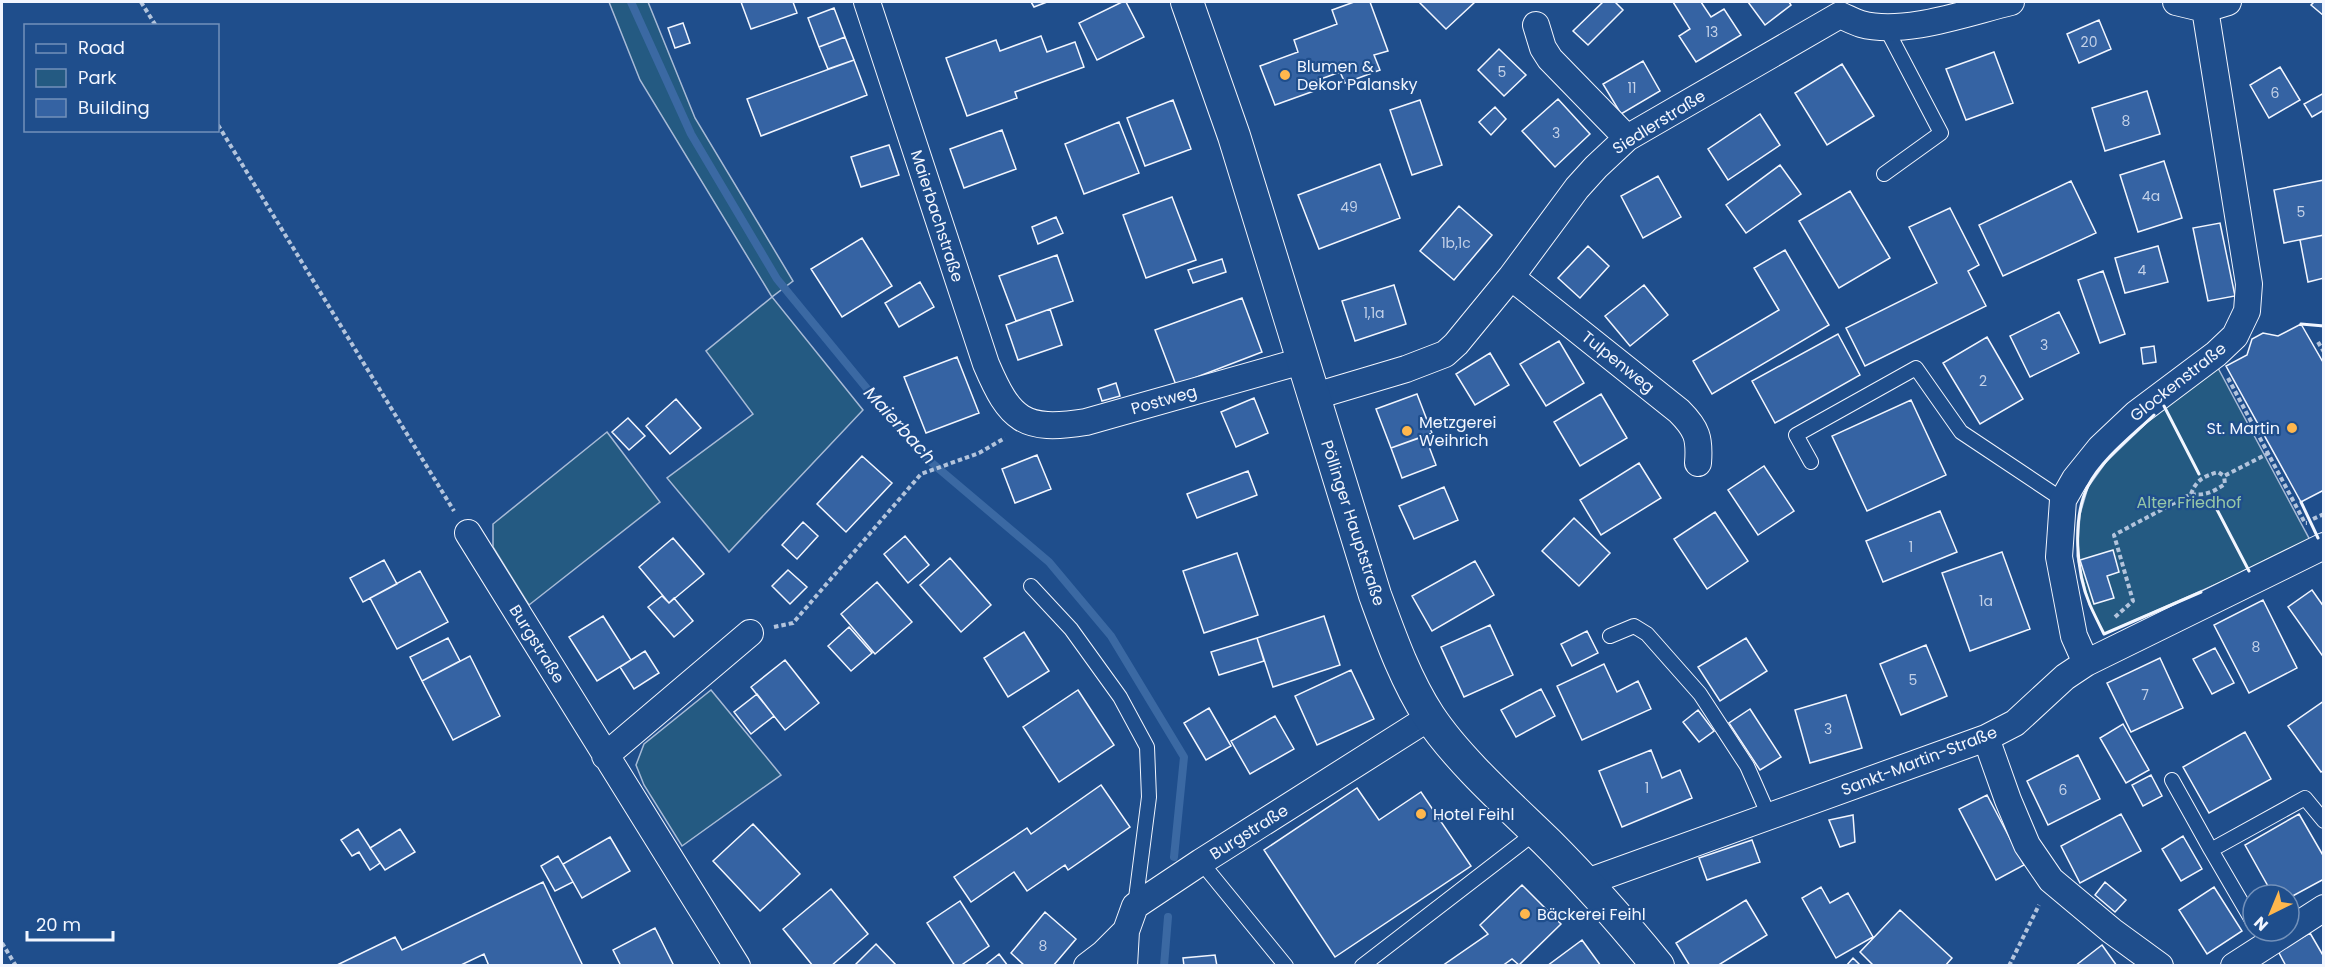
<svg xmlns="http://www.w3.org/2000/svg" width="2325" height="967" font-family="Poppins,sans-serif">
  <style>
    .green { fill: #245a82; stroke: #a8bbd7; stroke-width: 1.5 }
    .lines { fill: none; stroke-linecap: round; stroke-linejoin: round }
    .stream { stroke: #3b69a3; stroke-width: 8 }
    .building { fill: #3563a3; stroke: #f2f6ff; stroke-width: 1.5 }
    .service-casing { stroke: #f2f6ff; stroke-width: 16 }
    .minor-casing { stroke: #f2f6ff; stroke-width: 28 }
    .tertiary-casing { stroke: #f2f6ff; stroke-width: 34 }
    .path { stroke: #b3c4dc; stroke-width: 4; stroke-dasharray: 4.5 3; stroke-linecap: butt }
    .service { stroke: #1f4e8c; stroke-width: 14 }
    .minor { stroke: #1f4e8c; stroke-width: 26 }
    .tertiary { stroke: #1f4e8c; stroke-width: 32 }
    .wall { stroke: #f2f6ff; stroke-width: 3 }
    .poi-dot { fill: #ffb74d; stroke: #1f4e8c; stroke-width: 2 }
    .labels { text-anchor: middle; dominant-baseline: central; stroke-width: 4.5; stroke-linejoin: round; paint-order: stroke }
    .number-label { font-size: 14px; fill: #c3d1e8 }
    .poi-label { font-size: 16px; fill: #f2f6ff; stroke: #1f4e8c; text-anchor: start }
    .street-label { font-size: 16px; fill: #f2f6ff; stroke: #1f4e8c }
    .park-label { font-size: 16px; fill: #97c8a6; stroke: #1f4e8c }
    .water-label { font-size: 18px; font-style: italic; fill: #f2f6ff; stroke: #1f4e8c }
  </style>
  <rect width="100%" height="100%" fill="#1f4e8c"/>
  <path class="green" d="M609 2H648L695 118 793 281 772 297 863 410 729 552 667 478 753 414 706 351 772 297 640 80Z
    M2218 368 2311 542 2104 634 2089 604 2077 556 2080 514 2088 487 2106 462 2164 406Z
    M607 432 660 502 529 605 493 547V524Z
    M711 690 781 775 682 846 644 785 636 765 644 744Z"/>
  <g class="lines">
    <path class="stream" d="M631 2 691 134 777 279 919 452 1049 562 1111 636 1184 757 1174 857
      M1164 966 1168 917"/>
  </g>
  <path class="building" d="M741 2H793L797 13 751 29Z
    M1031 2H1047L1034 7Z
    M1122 2H1126L1144 37 1097 60 1079 23Z
    M1354 2H1370L1388 51 1374 55 1380 70 1345 83 1340 72 1310 83 1314 91 1275 105 1260 66 1298 52 1294 40 1337 24 1332 10Z
    M1419 2H1475L1446 29Z
    M1603 2H1615L1623 10 1588 45 1573 31Z
    M1673 2H1701L1711 17 1724 9 1741 35 1696 62 1679 36 1690 29Z
    M1748 2H1789L1791 5 1765 25Z
    M2314 2H2324V16L2311 5Z
    M834 8 845 37 819 47 808 18Z
    M2099 20 2111 49 2079 63 2067 34Z
    M683 23 690 43 675 48 668 28Z
    M1041 36 1047 52 1075 42 1084 67 1015 92 1017 98 967 116 946 58 996 40 1000 51Z
    M845 37 854 60 828 69 819 47Z
    M1499 49 1526 75 1504 96 1478 70Z
    M1994 52 2013 103 1966 120 1946 69Z
    M854 60 867 95 761 136 747 99Z
    M1643 61 1660 91 1621 114 1603 84Z
    M1842 64 1874 116 1827 145 1795 93Z
    M2280 67 2300 100 2269 118 2250 85Z
    M2147 91 2160 134 2105 151 2092 108Z
    M2324 93V110L2312 117 2304 104Z
    M1558 99 1590 134 1555 167 1522 131Z
    M1173 100 1191 149 1145 166 1127 118Z
    M1420 100 1442 165 1412 175 1390 110Z
    M1495 107 1506 119 1491 135 1479 122Z
    M1760 114 1780 145 1728 180 1708 149Z
    M1119 122 1139 173 1084 194 1065 144Z
    M1002 130 1016 169 964 188 950 149Z
    M889 145 899 175 861 187 851 157Z
    M2164 161 2182 218 2138 232 2120 175Z
    M1380 164 1400 218 1319 249 1298 195Z
    M1780 165 1801 194 1746 233 1726 205Z
    M1658 176 1681 217 1643 238 1621 196Z
    M2324 180V235L2284 243 2274 190Z
    M2071 181 2096 233 2003 276 1979 225Z
    M1850 191 1890 258 1839 288 1799 221Z
    M1172 197 1196 260 1146 278 1123 215Z
    M1459 206 1492 235 1454 280 1420 251Z
    M1950 208 1979 265 1968 271 1986 306 1865 366 1846 328 1937 283 1909 227Z
    M1056 217 1063 233 1038 244 1032 227Z
    M2220 223 2235 296 2208 301 2193 228Z
    M2324 235V278L2308 282 2300 240Z
    M862 238 892 286 842 317 811 269Z
    M1588 246 1609 266 1580 298 1558 278Z
    M2158 246 2168 282 2125 293 2115 258Z
    M1785 250 1829 325 1712 394 1693 361 1779 310 1754 268Z
    M1057 255 1073 301 1016 321 999 276Z
    M1222 259 1226 272 1193 283 1188 270Z
    M2103 271 2125 334 2100 343 2078 280Z
    M920 282 934 307 899 327 885 303Z
    M1394 285 1406 324 1355 341 1342 301Z
    M1644 285 1668 315 1630 346 1605 316Z
    M1242 298 1262 352 1176 385 1155 330Z
    M1050 309 1062 345 1018 360 1006 325Z
    M2059 312 2079 353 2030 377 2010 336Z
    M2301 324 2324 364V490L2301 502 2226 366 2247 355 2252 339 2263 333 2278 336Z
    M1838 334 1860 375 1775 423 1752 381Z
    M1987 337 2023 399 1980 424 1943 363Z
    M1559 341 1584 383 1546 406 1520 364Z
    M2154 346 2156 362 2143 364 2141 348Z
    M1490 353 1509 385 1475 405 1456 374Z
    M957 357 979 413 926 433 904 377Z
    M1116 383 1120 396 1102 401 1098 389Z
    M1417 394 1432 433 1391 448 1376 409Z
    M1601 394 1627 438 1580 466 1554 422Z
    M1254 398 1268 433 1236 447 1221 412Z
    M676 399 701 428 670 454 646 426Z
    M1911 400 1946 475 1867 511 1832 436Z
    M628 418 645 436 629 450 612 432Z
    M1425 436 1436 465 1402 478 1391 448Z
    M1037 455 1051 489 1015 503 1002 469Z
    M862 456 892 483 846 532 817 504Z
    M1639 463 1661 498 1601 535 1580 500Z
    M1764 466 1794 511 1758 535 1728 490Z
    M1248 471 1257 495 1197 518 1187 494Z
    M1444 487 1458 520 1414 539 1399 506Z
    M1940 511 1957 552 1883 582 1866 541Z
    M1715 512 1748 561 1707 589 1674 539Z
    M1574 518 1610 553 1579 586 1542 551Z
    M803 522 818 536 797 559 782 545Z
    M905 536 929 565 908 583 884 554Z
    M673 538 704 574 669 603 639 567Z
    M2113 550 2119 572 2107 576 2114 598 2094 604 2080 560Z
    M2002 552 2030 629 1970 651 1942 573Z
    M1237 553 1258 615 1204 633 1183 571Z
    M950 558 991 605 961 632 920 585Z
    M384 560 397 584 363 602 350 578Z
    M1475 561 1494 595 1432 631 1412 596Z
    M788 570 807 587 790 604 772 586Z
    M420 571 448 622 397 649 370 598Z
    M877 582 912 622 875 654 841 614Z
    M2312 590 2324 607V658L2288 607Z
    M662 596 669 603 674 598 693 621 674 637 648 607Z
    M2263 600 2297 668 2249 693 2214 625Z
    M603 616 631 660 597 681 569 637Z
    M1324 616 1340 665 1273 687 1257 638Z
    M1490 625 1513 675 1464 697 1441 647Z
    M849 627 872 653 851 671 828 646Z
    M1587 631 1598 653 1572 666 1561 644Z
    M1024 632 1049 671 1008 697 984 658Z
    M448 638 460 661 422 681 410 657Z
    M1257 638 1264 661 1219 675 1211 652Z
    M1746 638 1767 671 1720 701 1698 667Z
    M1926 645 1947 696 1901 715 1880 664Z
    M2215 648 2234 683 2212 694 2193 659Z
    M645 651 659 673 634 689 620 667Z
    M470 656 500 716 453 740 422 681Z
    M2160 658 2183 708 2131 732 2107 683Z
    M785 660 819 703 785 730 751 687Z
    M1604 664 1617 692 1638 681 1651 709 1582 740 1557 686Z
    M1351 670 1374 719 1317 745 1295 696Z
    M1541 689 1555 716 1516 737 1501 710Z
    M1078 690 1114 745 1059 782 1023 727Z
    M757 694 774 716 751 734 734 712Z
    M1846 695 1862 748 1810 763 1795 710Z
    M2324 701V770L2321 772 2288 726Z
    M1209 708 1231 746 1206 760 1184 723Z
    M1750 709 1781 757 1760 770 1729 723Z
    M1698 710 1714 731 1699 742 1683 722Z
    M1275 716 1294 749 1250 774 1231 741Z
    M2123 724 2149 770 2126 783 2100 738Z
    M2245 732 2271 779 2209 813 2183 767Z
    M1651 750 1662 778 1680 770 1692 798 1622 827 1599 771Z
    M2078 755 2100 799 2048 825 2027 781Z
    M2151 775 2162 796 2143 806 2132 785Z
    M1101 785 1130 827 1068 870 1065 865 1027 891 1014 872 971 902 954 877 1027 828 1031 834Z
    M1357 788 1379 820 1421 792 1471 866 1335 957 1264 850Z
    M1987 795 2024 865 1996 880 1959 809Z
    M2121 814 2141 851 2080 883 2061 846Z
    M2299 814 2324 857V879L2289 898V895H2273L2245 845Z
    M1853 815 1855 842 1840 847 1829 820Z
    M753 824 800 874 760 911 713 861Z
    M358 829 380 863 370 870 359 852 352 856 341 840Z
    M400 829 415 852 385 870 370 848Z
    M2183 836 2202 869 2181 881 2162 849Z
    M610 837 630 871 582 898 563 864Z
    M1752 840 1760 862 1707 880 1699 858Z
    M558 856 573 882 555 891 541 866Z
    M543 882 583 966H489L484 954 459 966H335L395 937 402 950Z
    M2105 882 2126 900 2115 912 2095 895Z
    M1522 885 1561 924 1519 965 1512 959 1502 966H1442L1488 934 1480 925Z
    M1821 887 1830 903 1848 893 1873 937 1836 958 1802 898Z
    M2214 887 2242 931 2207 954 2179 910Z
    M831 889 868 934 831 966H813L783 929Z
    M1746 900 1767 935 1717 966H1690L1676 943Z
    M960 901 989 946 960 966H955L927 923Z
    M1900 910 1952 958 1945 966H1874L1860 952Z
    M1045 912 1076 939 1053 966H1025L1011 953Z
    M655 928 674 966H621L613 950Z
    M2310 933 2324 957V966H2286L2278 951Z
    M1582 940 1601 966H1547Z
    M876 944 897 966H854Z
    M2102 945 2117 966H2075Z
    M999 954 1008 966H984Z
    M1215 955 1217 966H1184L1183 958Z
    M1853 958 1861 966H1846Z"/>
  <g class="lines">
    <g class="service-casing">
      <path id="service" d="M1884 174 1941 133 1886 28
        M1811 462 1796 435 1916 368 1961 432 2063 500
        M1031 586 1071 629 1120 697 1147 747 1149 797 1135 906
        M1610 636 1634 626 1647 634 1700 694 1747 766 1769 816
        M2172 780 2211 850
        M1201 862 1286 966
        M2253 922 2211 850 2305 798 2324 821
        M1362 966 1536 832"/>
    </g>
    <g class="minor-casing">
      <path id="minor" d="M867 2 986 364C1010 420 1023 432 1086 422L1302 361
        M2176 2 2205 9 2228 2
        M1536 25 1543 48 1550 59 1627 138
        M1511 277 1679 411C1697 429 1700 438 1698 463
        M1312 397 1406 369 1445 354 1456 344 1511 277 1577 188 1596 167 1627 138 1840 15C1847 18 1854 22 1861 24 1904 36 1969 12 2011 2
        M468 533 737 966
        M2086 663 2074 636 2059 557 2063 500 2075 479 2100 448 2136 414 2216 354 2235 336 2247 311 2249 284 2205 9
        M1986 738 2008 800 2027 845 2051 880 2112 931 2160 966
        M605 756 750 633
        M1587 882 1986 738 2015 723 2065 677 2086 663 2324 546
        M1087 966 1104 953 1126 931 1135 906 1201 862 1430 717
        M1124 966 1126 931
        M2234 966 2324 908"/>
    </g>
    <g class="tertiary-casing">
      <path id="tertiary" d="M1187 2 1234 136 1375 595C1390 636 1405 679 1429 716 1458 760 1510 806 1548 843 1587 882 1623 923 1658 966"/>
    </g>
    <path class="path" d="M141 2 156 26
      M218 125 454 511
      M2318 342 2324 352
      M2228 378 2305 523H2307
      M2191 494C2205 496 2213 492 2225 484L2224 476
      M2313 519 2324 514
      M2115 617 2133 601 2114 535 2191 494C2196 480 2204 476 2218 472L2224 476 2269 453
      M774 627 793 623 921 474 979 453 1005 438
      M2 943 16 966
      M2009 966 2039 905"/>
    <use href="#service" class="service"/>
    <use href="#minor" class="minor"/>
    <use href="#tertiary" class="tertiary"/>
    <path class="wall" d="M2301 324 2324 326
      M2164 406 2199 474
      M2154 415C2132 436 2102 459 2088 486 2072 518 2076 573 2090 605 2094 614 2099 624 2104 634L2201 592
      M2212 500 2249 571
      M2301 502 2318 538"/>
  </g>
  <g class="poi-dot">
    <circle cx="1285" cy="75" r="6"/>
    <circle cx="2292" cy="428" r="6"/>
    <circle cx="1407" cy="431" r="6"/>
    <circle cx="1421" cy="814" r="6"/>
    <circle cx="1525" cy="914" r="6"/>
  </g>
  <g class="labels">
    <g class="number-label">
      <text x="1712" y="32">13</text>
      <text x="2089" y="42">20</text>
      <text x="1502" y="72">5</text>
      <text x="1632" y="88">11</text>
      <text x="2275" y="93">6</text>
      <text x="2126" y="121">8</text>
      <text x="1556" y="133">3</text>
      <text x="2151" y="196">4a</text>
      <text x="1349" y="207">49</text>
      <text x="2301" y="212">5</text>
      <text x="1456" y="243">1b,1c</text>
      <text x="2142" y="270">4</text>
      <text x="1374" y="313">1,1a</text>
      <text x="2044" y="345">3</text>
      <text x="1983" y="381">2</text>
      <text x="1911" y="547">1</text>
      <text x="1986" y="601">1a</text>
      <text x="2256" y="647">8</text>
      <text x="1913" y="680">5</text>
      <text x="2145" y="695">7</text>
      <text x="1828" y="729">3</text>
      <text x="1647" y="788">1</text>
      <text x="2063" y="790">6</text>
      <text x="1043" y="946">8</text>
    </g>
    <g class="poi-label">
      <text x="1297" y="66">Blumen &amp;<tspan x="1297" dy="18">Dekor Palansky</tspan></text>
      <text x="1419" y="422">Metzgerei<tspan x="1419" dy="18">Weihrich</tspan></text>
      <text x="2280" y="428" text-anchor="end">St. Martin</text>
      <text x="1433" y="814">Hotel Feihl</text>
      <text x="1537" y="914">Bäckerei Feihl</text>
    </g>
    <g class="street-label">
      <text transform="translate(1659 122) rotate(-32)">Siedlerstraße</text>
      <text transform="translate(937 216) rotate(72)">Maierbachstraße</text>
      <text transform="translate(1618 362) rotate(39)">Tulpenweg</text>
      <text transform="translate(2178 382) rotate(-38)">Glockenstraße</text>
      <text transform="translate(1164 400) rotate(-16)">Postweg</text>
      <text transform="translate(1353 523) rotate(72)">Pöllinger Hauptstraße</text>
      <text transform="translate(537 644) rotate(58)">Burgstraße</text>
      <text transform="translate(1919 761) rotate(-21)">Sankt-Martin-Straße</text>
      <text transform="translate(1249 832) rotate(-32)">Burgstraße</text>
    </g>
    <g class="park-label">
      <text x="2189" y="502">Alter Friedhof</text>
    </g>
    <g class="water-label">
      <text transform="translate(900 425) rotate(48)">Maierbach</text>
    </g>
  </g>
  <rect width="2325" height="967" fill="none" stroke="#f2f6ff" stroke-width="6"/>
  <rect x="24" y="24" width="195" height="108" fill="#1f4e8c" stroke="#7391ba" stroke-width="1.5"/>
  <rect x="36" y="44" width="30" height="9" fill="#1f4e8c" stroke="#7391ba" stroke-width="1.5"/>
  <text x="78" y="54" font-size="18" fill="#f2f6ff">Road</text>
  <rect x="36" y="69" width="30" height="18" fill="#245a82" stroke="#7391ba" stroke-width="1.5"/>
  <text x="78" y="84" font-size="18" fill="#f2f6ff">Park</text>
  <rect x="36" y="99" width="30" height="18" fill="#3563a3" stroke="#7391ba" stroke-width="1.5"/>
  <text x="78" y="114" font-size="18" fill="#f2f6ff">Building</text>
  <g transform="translate(2271 913) rotate(223)"><circle r="28" fill="#1f4e8c" stroke="#7391ba" stroke-width="1.5"/>
  <path d="M0-4.5L10 22L0 15L-10 22Z" fill="#ffb74d"/>
  <text y="-9" font-size="16" font-weight="bold" text-anchor="middle" fill="#f2f6ff">N</text>
  </g>
  <path d="M27 931v9h86v-9" fill="none" stroke="#f2f6ff" stroke-width="3"/>
  <text x="36" y="931" font-size="18" fill="#f2f6ff" stroke="#1f4e8c" stroke-width="4.5" paint-order="stroke">20 m</text>
</svg>
